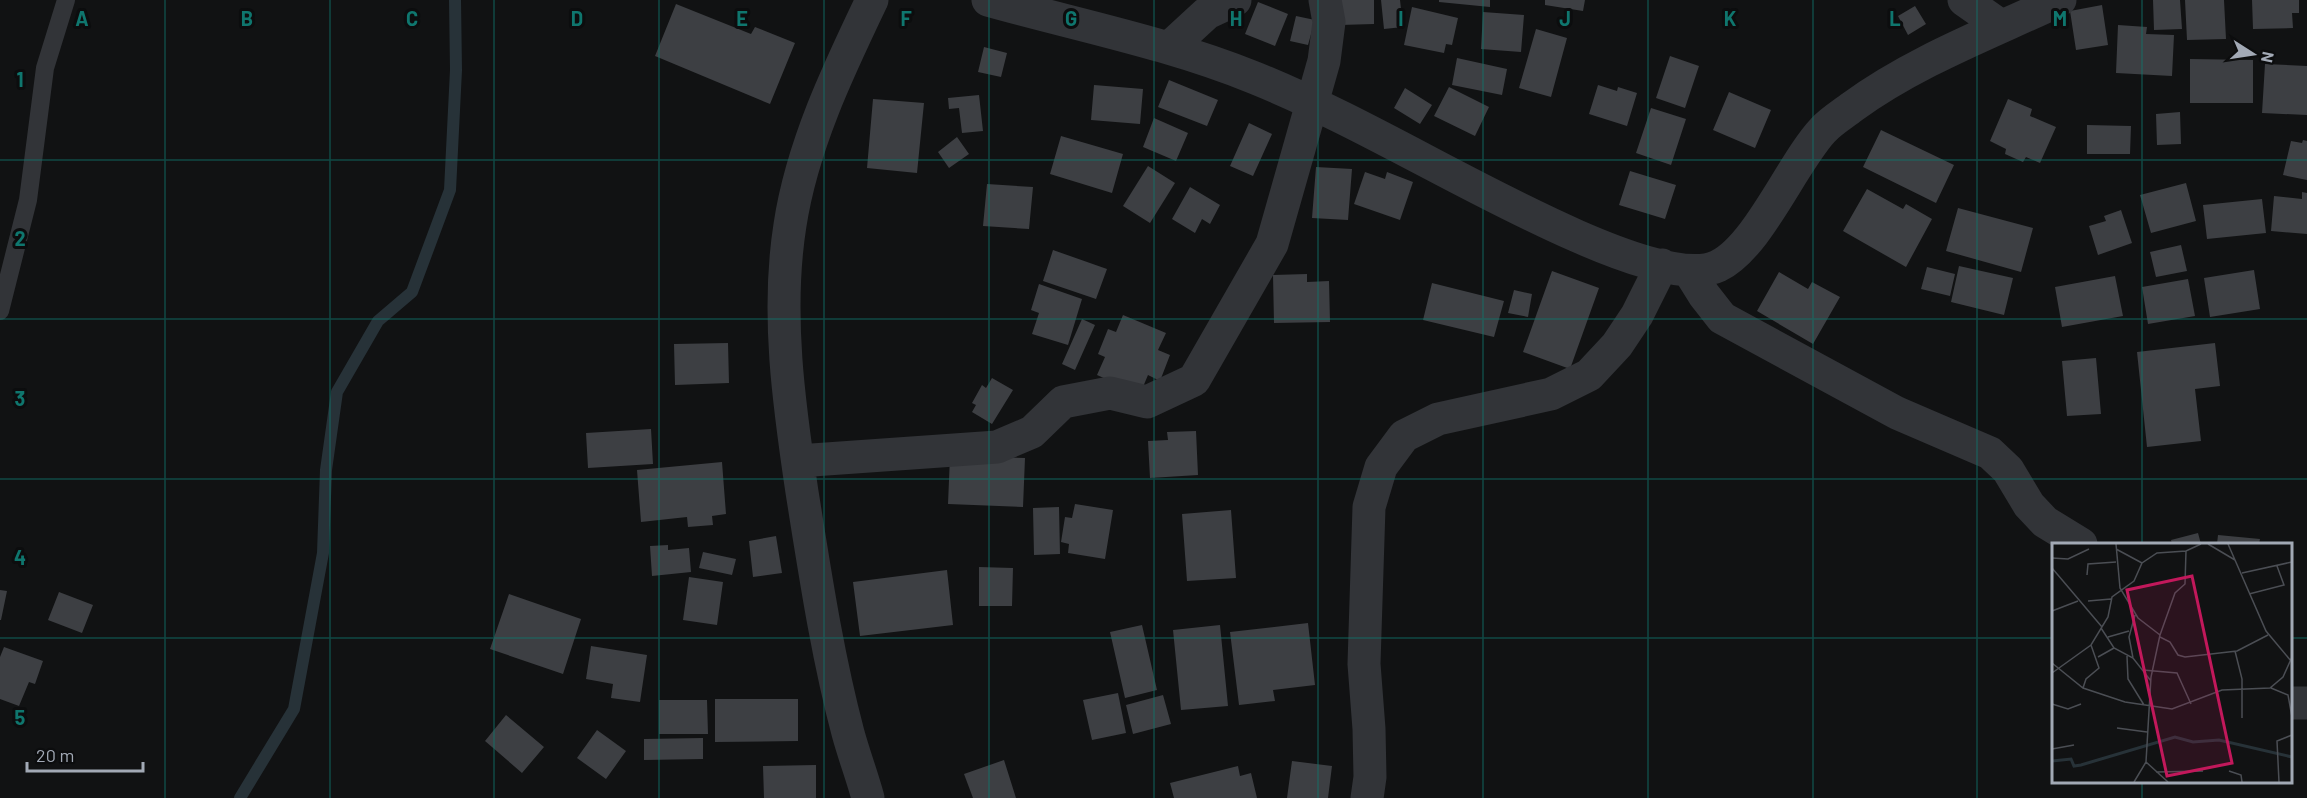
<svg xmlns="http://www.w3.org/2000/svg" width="2307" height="798" font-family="Barlow,sans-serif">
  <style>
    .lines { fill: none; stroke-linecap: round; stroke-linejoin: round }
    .stream { stroke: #273238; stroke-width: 12 }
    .building { fill: #3d3f43 }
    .service { stroke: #323438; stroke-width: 18 }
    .minor { stroke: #323438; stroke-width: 33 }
    .grid { fill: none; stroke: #0f766e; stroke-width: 1.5; stroke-opacity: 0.55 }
    .inset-river { fill: none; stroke: #273238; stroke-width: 3 }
    .inset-road { fill: none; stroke: #4b4e54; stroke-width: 1.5 }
    .view { fill: #c2185b; fill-opacity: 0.15; stroke: #c2185b; stroke-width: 3 }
    .inset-edge { fill: none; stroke: #a2a9b5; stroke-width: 3 }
    .grid-label { font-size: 20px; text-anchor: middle; font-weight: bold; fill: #0f766e; stroke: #0c0d0e; stroke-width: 6; stroke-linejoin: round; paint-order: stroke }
  </style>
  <rect width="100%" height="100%" fill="#111213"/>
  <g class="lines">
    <path class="stream" d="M240 798 294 709 323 553 326 470 337 392 378 321 412 292 450 190 456 70 455 0"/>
  </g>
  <path class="building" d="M1339 0H1374V24L1340 25Z
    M1381 0H1400L1403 27 1384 29Z
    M1439 0H1490V7L1439 2Z
    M1545 0H1585L1583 11 1545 5Z
    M2153 0H2180L2182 29 2154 30Z
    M2185 0H2224L2226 39 2187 40Z
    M2252 0H2299V13H2292L2293 28 2253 29Z
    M1258 2 1288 14 1275 46 1245 34Z
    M676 4 751 34 755 27 795 43 770 104 655 56Z
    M2102 5 2108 45 2076 50 2070 11Z
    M1915 6 1926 24 1908 35 1898 16Z
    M1412 7 1458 18 1452 45 1446 44 1444 53 1404 45Z
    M1483 12 1524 15 1521 52 1481 49Z
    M1296 16 1315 20 1308 45 1290 41Z
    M2118 25 2147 27 2146 34 2174 35 2172 76 2116 73Z
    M1536 29 1567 38 1551 97 1519 88Z
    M984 47 1007 53 1001 77 978 72Z
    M1670 56 1699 66 1685 108 1656 98Z
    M1457 58 1507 69 1502 95 1452 85Z
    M2190 59 2253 60V103H2190Z
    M2265 64 2307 66V115L2262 113Z
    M1169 80 1218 100 1207 126 1158 107Z
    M1094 85 1143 89 1140 124 1091 120Z
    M1598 85 1617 91 1618 87 1637 93 1627 126 1589 114Z
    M1449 87 1489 107 1475 136 1434 116Z
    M1405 88 1432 105 1420 124 1394 108Z
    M1729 92 1771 110 1755 148 1713 130Z
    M979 95 983 131 962 133 959 108 949 109 948 98Z
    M873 99 924 103 917 173 867 168Z
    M2008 99 2032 109 2030 116 2056 127 2040 163 2026 157 2023 162 2005 154 2006 149 1990 141Z
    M1651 108 1686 119 1671 165 1636 153Z
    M2180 112 2181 144 2157 145 2156 114Z
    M1154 118 1188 133 1176 161 1143 147Z
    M1249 123 1272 134 1253 176 1230 166Z
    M2087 125 2131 126 2130 154H2087Z
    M1881 130 1954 165 1936 203 1863 167Z
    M1061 136 1123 154 1112 193 1050 174Z
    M957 137 969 154 949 168 938 152Z
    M2303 140 2307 141V180L2283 175 2291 141 2302 143Z
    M1148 166 1175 183 1150 223 1123 206Z
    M1316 167 1352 169 1348 220 1312 218Z
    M1630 171 1676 185 1665 219 1619 205Z
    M1365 172 1385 179 1387 172 1413 182 1400 220 1354 204Z
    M2186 183 2196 221 2151 233 2140 195Z
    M987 184 1033 187 1029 229 983 226Z
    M1190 187 1220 205 1210 224 1202 219 1195 233 1172 219Z
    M1867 189 1903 209 1906 204 1932 219 1906 267 1843 231Z
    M2302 192 2307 193V234L2271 231 2274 196 2302 199Z
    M2262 199 2266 233 2207 239 2203 205Z
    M1958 208 2033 228 2021 272 1946 251Z
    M2121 210 2132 243 2098 255 2089 226 2106 221 2104 216Z
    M2181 245 2187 271 2156 277 2150 252Z
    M1053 250 1107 269 1096 299 1043 281Z
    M1959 266 2013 278 2004 315 1951 302Z
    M1927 267 1955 274 1950 296 1921 289Z
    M2254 270 2260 309 2210 317 2204 278Z
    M1552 271 1599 288 1570 369 1523 352Z
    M1779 272 1808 289 1812 282 1840 297 1813 344 1757 311Z
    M1307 274V282L1329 281 1330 322 1274 323 1273 275Z
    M2115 276 2123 316 2062 327 2055 287Z
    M2188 279 2195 316 2148 324 2142 287Z
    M1432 283 1504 301 1494 337 1423 320Z
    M1039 284 1082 299 1068 345 1032 334 1039 313 1031 310Z
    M1514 290 1532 294 1528 317 1508 313Z
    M1123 315 1166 333 1158 350 1170 355 1160 381 1148 375 1140 394 1097 375 1105 357 1098 354 1108 329 1116 332Z
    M1082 319 1095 325 1075 370 1062 364Z
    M728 343 729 383 675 385 674 344Z
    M2215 343 2220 386 2195 389 2201 441 2147 447 2137 352Z
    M2096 358 2101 414 2067 416 2062 361Z
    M992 378 1013 390 992 424 972 412 976 405 972 403 982 385 986 388Z
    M651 429 653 464 588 468 586 433Z
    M1196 431 1198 475 1150 478 1148 441 1168 440 1167 432Z
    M950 456 1025 458 1023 507 948 504Z
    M722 462 726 514 712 516 713 525 688 527 687 517 641 522 637 470Z
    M1075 504 1113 510 1105 559 1068 553 1069 544 1061 542 1065 517 1072 518Z
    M1059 507 1060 554 1034 555 1033 508Z
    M1231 510 1236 578 1187 581 1182 514Z
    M2198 533 2201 544H2172L2171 540Z
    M2218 535 2260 539 2259 544H2217Z
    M776 536 782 573 753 577 749 541Z
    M668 545V550L689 548 691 572 652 576 650 546Z
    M703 552 736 559 732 575 699 568Z
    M979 567 1013 568 1012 606H979Z
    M947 570 953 625 860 636 853 582Z
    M689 577 723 582 717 625 683 620Z
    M0 590 7 591 1 620H0Z
    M59 592 93 605 82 633 48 620Z
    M509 594 581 619 563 674 490 649Z
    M1308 623 1315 685 1273 690 1275 701 1239 705 1230 632Z
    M1142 625 1157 690 1125 698 1110 632Z
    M1220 625 1228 706 1181 710 1173 630Z
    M591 646 647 655 640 702 611 698 613 684 586 679Z
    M4 647 43 661 35 684 29 682 19 706 0 699V657Z
    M1118 693 1126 733 1092 740 1083 700Z
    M1163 695 1171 724 1133 734 1126 705Z
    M715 699H798V741L715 742Z
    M659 700H707L708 734H659Z
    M506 715 544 747 522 773 485 741Z
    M597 730 626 751 606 779 577 758Z
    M703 738V759L644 760V739Z
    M1004 760 1016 798H973L964 774Z
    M1292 761 1332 766 1328 798H1287Z
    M816 765V798H764L763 766Z
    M1238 766 1240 776 1251 773 1257 798H1174L1170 783Z"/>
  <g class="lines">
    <path class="service" d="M0 311 28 200 45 68 66 0"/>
    <path class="minor" d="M988 0C1077 25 1169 43 1255 78 1366 123 1467 188 1577 236 1609 250 1685 282 1718 266 1758 247 1792 163 1823 130 1831 121 1843 114 1852 107 1915 61 1990 33 2060 0
      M1964 0 2001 26
      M1169 48 1207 13 1235 0
      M1689 271 1704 295 1722 318 1897 413 1990 453 2008 470 2029 505 2045 522 2081 544
      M798 461 997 447 1032 432 1063 402 1110 393 1147 402 1194 380 1272 244 1324 61 1329 22 1325 0
      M2290 703H2307
      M868 798C862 776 854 755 848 733 827 654 815 573 802 492 789 405 776 313 790 225 802 146 838 71 872 0
      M1367 798 1370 777 1369 729 1364 664 1369 507 1381 467 1404 436 1438 419 1551 394 1589 375 1617 345 1637 315 1662 265"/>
  </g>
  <path class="grid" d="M165 0V798M330 0V798M494 0V798M659 0V798M824 0V798M989 0V798M1154 0V798M1318 0V798M1483 0V798M1648 0V798M1813 0V798M1977 0V798M2142 0V544M0 160H2307M0 319H2307M0 479H2307M0 638H2054M2290 638H2307M2142 782V798"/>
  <g transform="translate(2052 543)">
    <rect width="240" height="240" fill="#111213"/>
    <path class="inset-river" d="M0 218 19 216 22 223 29 222 123 194 141 199 167 197 240 214"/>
    <path class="inset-road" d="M64 1 68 45 86 75 108 92 99 134 94 219 82 239M156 1 183 17M176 1 214 88 239 118M64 6 90 20M0 15 16 16 37 6M0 25 50 84M190 30 240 19M35 32 36 21 64 19M197 51 232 42 225 23M36 58 59 56M0 68 26 58M49 85 62 105 81 115 99 138M108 92 123 50 133 41 134 8M56 94 77 88M108 94 118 99 126 112 133 114 185 108 216 92M183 108 190 136V175M75 113 76 136 92 162M46 114 62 105M81 115 77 94 83 72M0 120 31 145 73 159 120 166 170 147 218 145 231 134 240 114M91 127 125 130 139 161M0 130 39 102 56 74 60 54 82 38 90 20 105 10 134 8 149 1M31 145 34 136 47 125 39 102M219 145 236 152 240 174M0 161 16 166 29 161M65 185 95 189M0 206 22 202M94 219 116 239M177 228 189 232 190 239M104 229 151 228M227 239 225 198 240 192"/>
    <path class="view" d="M140 33 180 220 115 233 75 47Z"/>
    <rect width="240" height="240" class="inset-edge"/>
  </g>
  <g class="grid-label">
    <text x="82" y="26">A</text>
    <text x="247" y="26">B</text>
    <text x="412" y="26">C</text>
    <text x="577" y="26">D</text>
    <text x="742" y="26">E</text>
    <text x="906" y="26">F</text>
    <text x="1071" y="26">G</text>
    <text x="1236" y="26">H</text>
    <text x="1401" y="26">I</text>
    <text x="1565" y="26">J</text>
    <text x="1730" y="26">K</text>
    <text x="1895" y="26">L</text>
    <text x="2060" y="26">M</text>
    <text x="20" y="87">1</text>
    <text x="20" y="246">2</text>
    <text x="20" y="406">3</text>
    <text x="20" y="565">4</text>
    <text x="20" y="725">5</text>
  </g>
  <g transform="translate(2253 54) rotate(102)" stroke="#0c0d0e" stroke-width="4.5" paint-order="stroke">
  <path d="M0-4.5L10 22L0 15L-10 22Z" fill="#a2a9b5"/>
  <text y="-9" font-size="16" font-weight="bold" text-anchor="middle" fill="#a2a9b5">N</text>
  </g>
  <path d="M27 762v9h116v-9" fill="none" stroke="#a2a9b5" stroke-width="3"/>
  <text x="36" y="762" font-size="18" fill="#a2a9b5" stroke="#0c0d0e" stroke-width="4.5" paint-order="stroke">20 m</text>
</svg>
